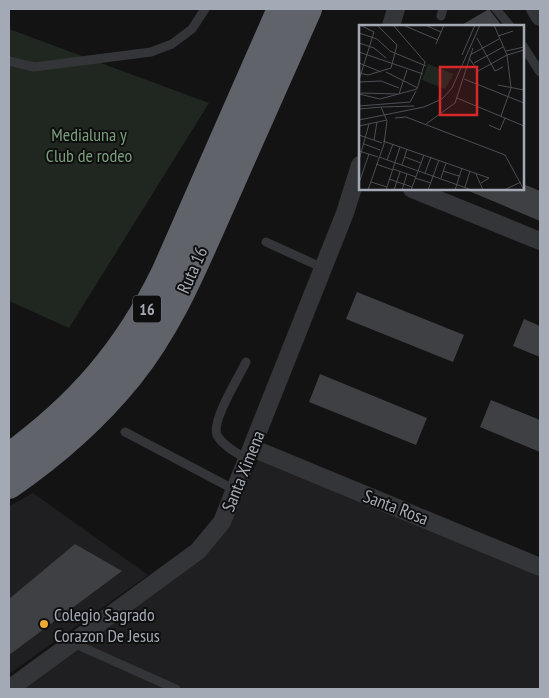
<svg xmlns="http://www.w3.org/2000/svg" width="549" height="698" font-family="'PT Sans Narrow',sans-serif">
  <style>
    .built { fill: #1f1f21 }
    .green { fill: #1f2720 }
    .building { fill: #3f4044 }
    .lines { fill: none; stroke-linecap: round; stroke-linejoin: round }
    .service { stroke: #343539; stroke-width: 9 }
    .minor { stroke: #343539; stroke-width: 18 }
    .motorway { stroke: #60636a; stroke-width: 28 }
    .poi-dot { fill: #eeab31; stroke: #0e0e0f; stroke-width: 2 }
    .labels { text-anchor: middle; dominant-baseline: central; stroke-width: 4; stroke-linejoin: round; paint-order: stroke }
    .shield { fill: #0e0e0f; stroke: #777b83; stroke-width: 1 }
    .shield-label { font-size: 16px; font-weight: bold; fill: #a4aab5 }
    .park-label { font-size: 18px; fill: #7b9f7d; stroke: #0e0e0f }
    .street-label { font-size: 18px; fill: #a4aab5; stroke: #0e0e0f }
    .poi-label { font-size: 18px; fill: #a4aab5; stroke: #0e0e0f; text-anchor: start }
    .inset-road { fill: none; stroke: #4d4f54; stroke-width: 1 }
    .view { fill: #d62828; fill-opacity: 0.15; stroke: #d62828; stroke-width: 2.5 }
    .inset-edge { fill: none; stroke: #a4aab5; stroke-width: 2.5 }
  </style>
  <rect width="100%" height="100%" fill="#131314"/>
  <path class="built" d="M260 456 540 572V689H11L213 538 236 507Z
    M33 493 148 575 9 674V506Z"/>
  <path class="green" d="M9 29 209 103 69 328 9 301Z"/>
  <path class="building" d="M489 9 502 26H460Z
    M523 184 540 191V221L464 189H523Z
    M357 292 464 335 453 362 346 319Z
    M524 319 540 326V357L513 346Z
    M320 374 427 418 416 445 309 402Z
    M491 400 540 420V452L480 427Z
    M75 544 122 571 9 655V599Z"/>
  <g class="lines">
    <path class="service" d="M496 9 510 26
      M441 16 443 9
      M523 46 540 72
      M9 61 34 67 151 52 172 44 192 29 205 9
      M266 242 323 268
      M246 362C239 377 211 421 217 435 223 446 237 453 248 460
      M125 432 235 490
      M73 643 176 689"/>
    <path class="minor" d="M535 9 540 17
      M391 26 396 9
      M412 189 540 241
      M252 448 540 567
      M9 689 198 551 222 522 345 213 360 165"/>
    <path class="motorway" d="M9 457C79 406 127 351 165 273L281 9
      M9 485C54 454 95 418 129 376 171 324 195 263 222 203 251 138 279 73 308 9"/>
  </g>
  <circle class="poi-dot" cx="44" cy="624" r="5"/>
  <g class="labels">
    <rect class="shield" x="133" y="295.5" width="28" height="27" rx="4"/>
    <g class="shield-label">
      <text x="147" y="309">16</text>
    </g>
    <g class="park-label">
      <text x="89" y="134">Medialuna y<tspan x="89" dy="21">Club de rodeo</tspan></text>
    </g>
    <g class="street-label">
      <text transform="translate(192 270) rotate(-66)">Ruta 16</text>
      <text transform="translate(243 471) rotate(-68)">Santa Ximena</text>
      <text transform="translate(396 507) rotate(21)">Santa Rosa</text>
    </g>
    <g class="poi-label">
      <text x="54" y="614">Colegio Sagrado<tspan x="54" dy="21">Corazon De Jesus</tspan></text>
    </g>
  </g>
  <g transform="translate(359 25)">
    <rect width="165" height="165" fill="#131314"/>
    <path d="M69 39 95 49 86 64 63 55Z" fill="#1f2720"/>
    <path class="inset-road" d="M44 0 79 15M66 0 82 7M135 0 148 30 152 63 142 91M0 8 18 14 31 26 67 41M139 11 154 6M118 13 136 46 144 42M0 18 15 23 27 33M77 19 85 0M147 26 165 22M0 27 64 49M103 30 116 0M111 30 140 14M110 33 119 46 148 30 165 25M0 38 22 47M115 38 144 22M27 47 59 63M0 48 9 50 32 43 38 20 18 0M105 54 165 78M0 55 15 7 1 0M0 57 22 56 40 63M139 60 165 65M2 68 38 69M0 69 21 74 58 64 66 37 34 0M40 69 48 45M98 73 165 101M0 81 51 77 57 66M22 82 55 81M0 84 22 82 28 96 25 119 9 165M36 93 47 92 146 130 165 165M0 95 65 82 83 74 93 63 121 0M67 99 96 78 114 23M130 100 141 105 146 93M0 101 28 95M0 110 23 118M15 115 18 97M24 116 130 153 122 158M5 119 21 125M0 126 19 132M20 132 113 165M46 132 62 138M0 135 10 99M28 135 34 119M17 139 34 145M43 140 48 124M34 144 57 152M84 146 100 151M66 148 72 132M117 149 124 165M56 153 72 158M82 153 87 138M30 154 53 162M12 157 28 162M0 158 10 129M106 162 111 146M27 165 41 122M35 165 41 147M43 165 48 149M52 165 65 130M69 165 80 135M96 165 103 143M145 165 162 157"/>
    <path class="view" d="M81 42H118V90H81Z"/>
    <rect width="165" height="165" class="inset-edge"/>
  </g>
  <rect width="549" height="698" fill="none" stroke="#a4aab5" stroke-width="20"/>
</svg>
